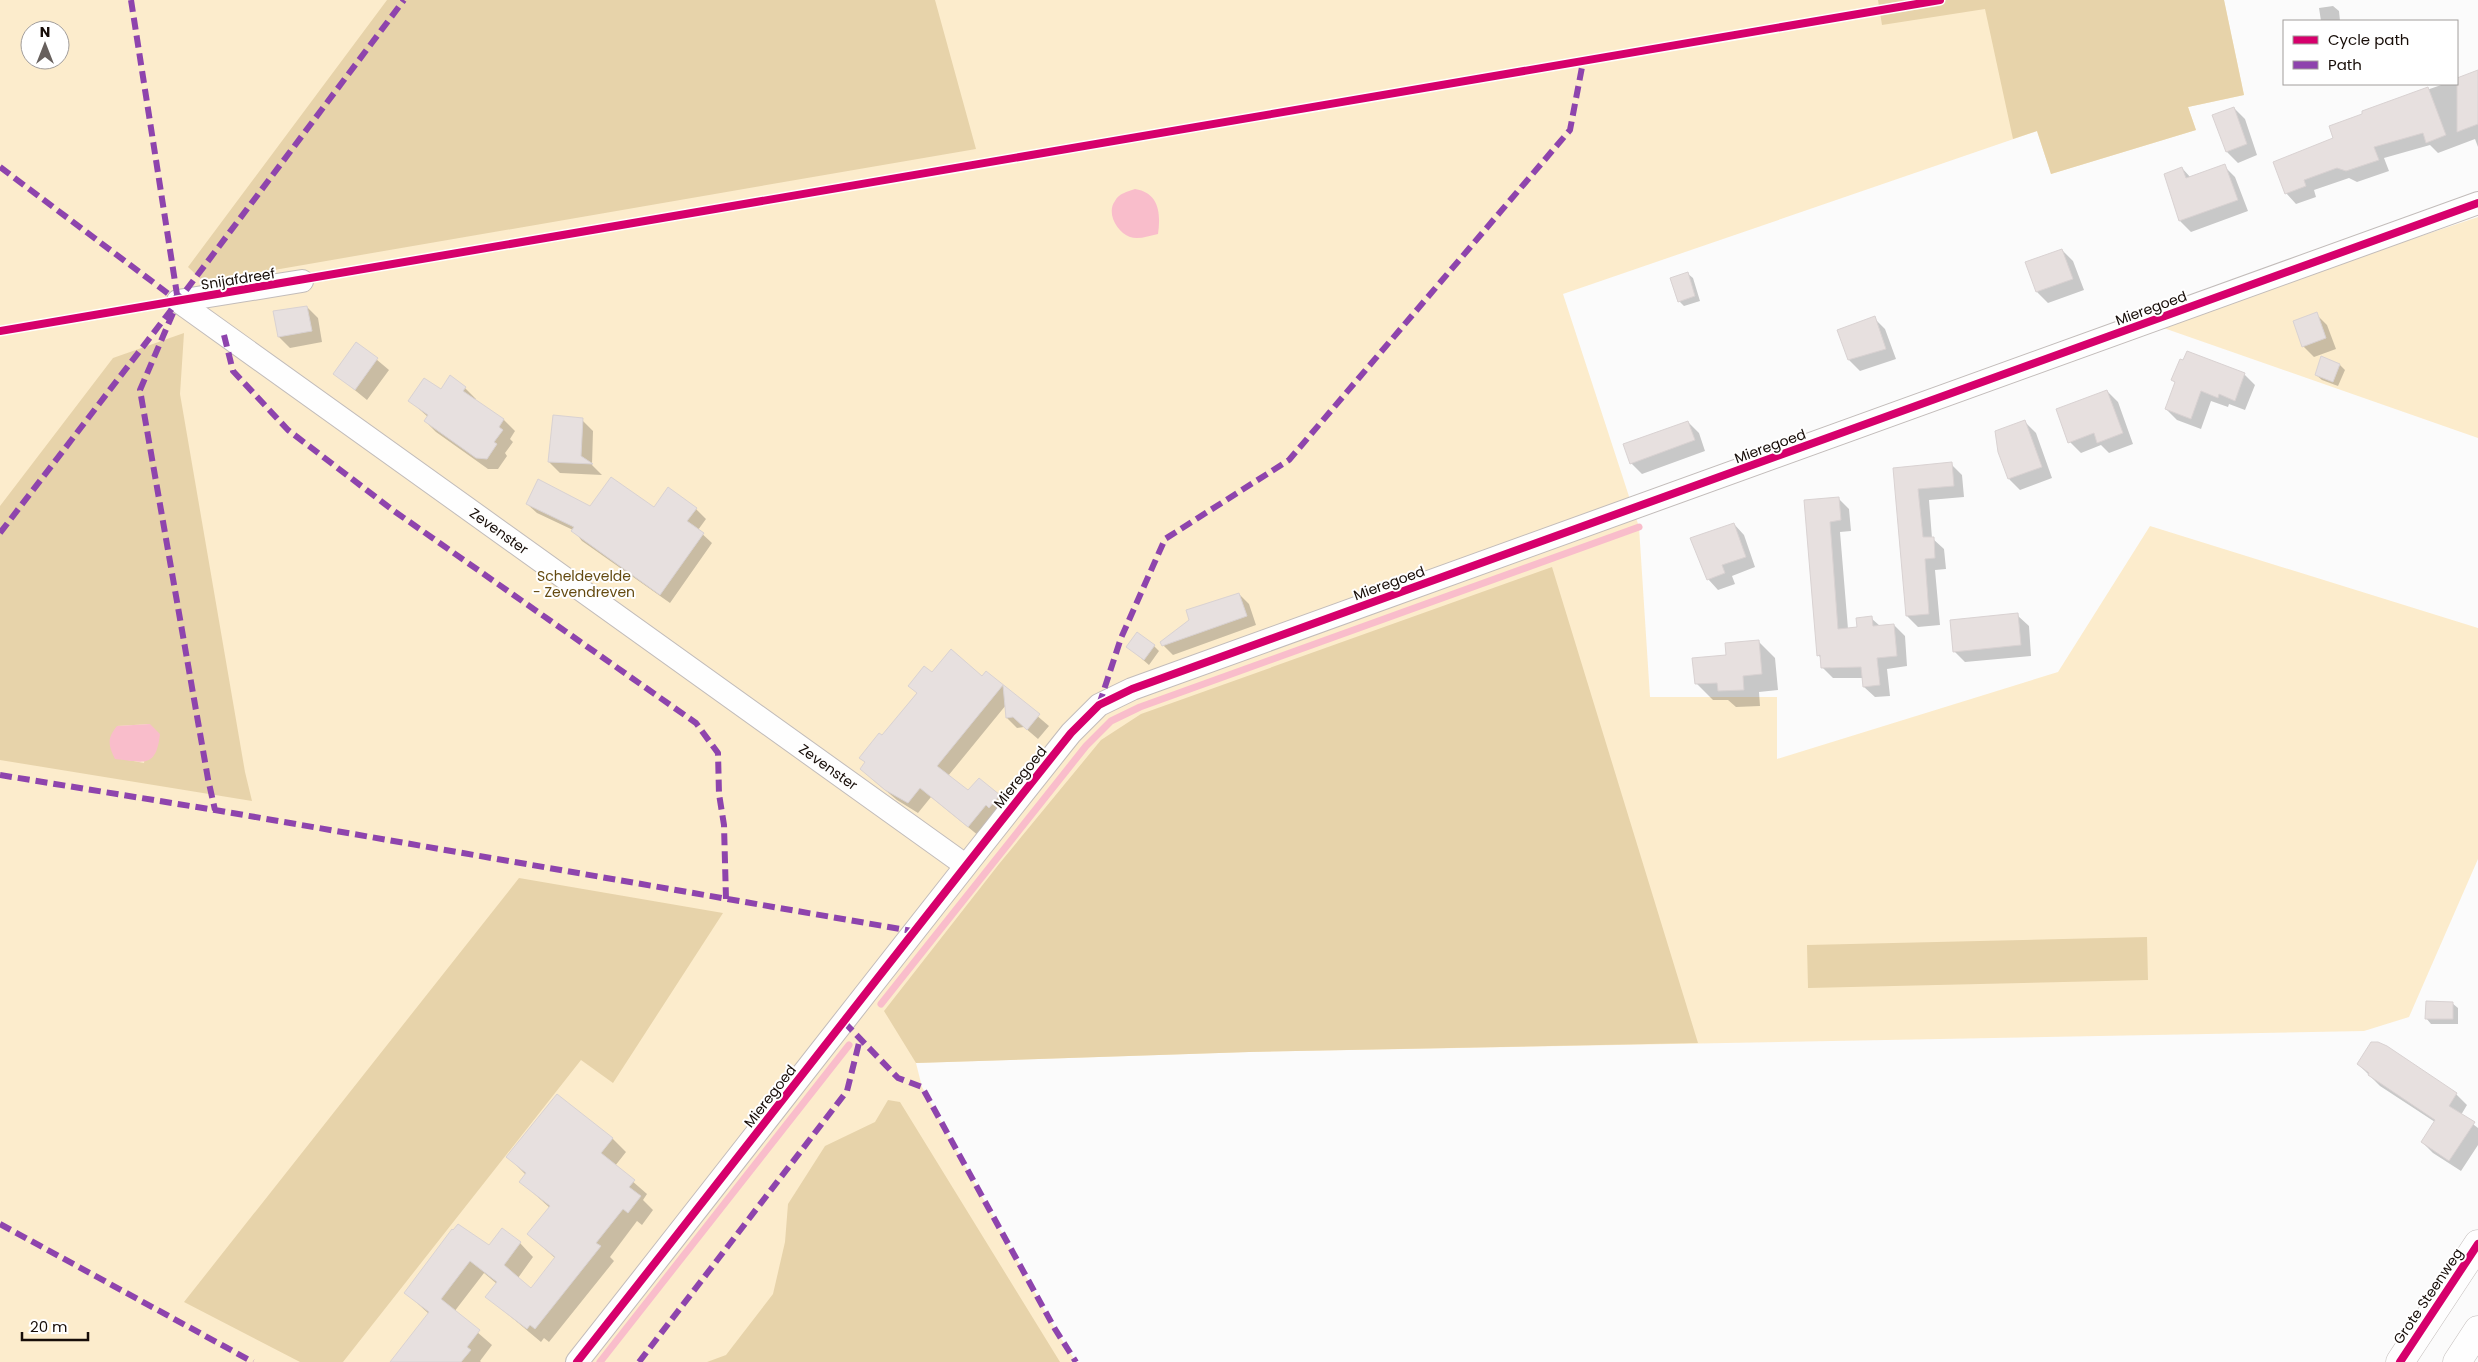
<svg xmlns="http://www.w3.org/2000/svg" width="2478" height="1362" font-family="Poppins,sans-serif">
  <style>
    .green { fill: #fceccc; fill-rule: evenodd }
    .forest { fill: #e7d3aa; fill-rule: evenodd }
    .water { fill: #f9bdcb }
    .shadow { fill: #0003; fill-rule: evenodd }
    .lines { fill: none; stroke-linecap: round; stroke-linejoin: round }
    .stream { stroke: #f9bdcb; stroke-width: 7 }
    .building { fill: #e7e0df; stroke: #d9d2d2 }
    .street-casing { stroke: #c2bcba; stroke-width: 24 }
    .highway-casing { stroke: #c2bcba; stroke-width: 29 }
    .street { stroke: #fefefe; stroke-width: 22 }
    .highway { stroke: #fefefe; stroke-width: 28 }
    .quiet { stroke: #8e44ad; stroke-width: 6; stroke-dasharray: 12 6; stroke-linecap: butt }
    .cycleway-casing { stroke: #fff; stroke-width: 11 }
    .cycleway { stroke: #d6006c; stroke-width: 8 }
    .labels { text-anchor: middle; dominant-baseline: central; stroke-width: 4; stroke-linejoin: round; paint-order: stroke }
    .street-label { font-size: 14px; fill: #170d08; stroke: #fff }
    .park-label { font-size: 14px; fill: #644a10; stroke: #fff }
  </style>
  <rect width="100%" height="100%" fill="#fbfbfb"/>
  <path class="green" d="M0 0H2224L2244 95 2188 107 2196 130 2051 174 2037 131 1563 294 1639 527 1650 697H1777V759L2058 672 2150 526 2478 628V859L2409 1017 2364 1031 1249 1052 916 1063 922 1087 1055 1329 1076 1362H0ZM30 30H60V60H30Z
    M2478 217V438L2155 325Z"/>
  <path class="forest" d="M387 0H935L976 149 204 282 188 267Z
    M1878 0H2224L2244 95 2188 107 2196 130 2051 174 2037 131 2013 139 1985 9 1882 25Z
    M184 333 180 394 245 772 252 801 0 760V506L113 358ZM150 724 144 763 128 760 117 726Z
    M1552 567 1698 1043 1249 1052 916 1063 884 1011 999 864 1101 740 1141 714Z
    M519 878 723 913 613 1083 581 1060 343 1362H300L184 1302Z
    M2147 937 2148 980 1808 988 1807 945Z
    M888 1100 900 1102 1060 1362H707L726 1355 773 1294 785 1242 788 1204 825 1146 875 1122Z"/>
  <path class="water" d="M1135 189C1159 193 1161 213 1158 234 1149 236 1138 240 1130 237 1117 232 1106 213 1115 201 1119 193 1127 192 1135 189Z
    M150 724 160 734C156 769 144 762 115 759 108 745 107 738 117 726Z"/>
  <path class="shadow" d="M2333 6 2339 11 2340 21H2321L2319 8Z
    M2478 72V147L2475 139 2438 153 2430 145 2384 158 2389 171 2357 182 2349 178 2314 190 2316 197 2296 204 2286 193 2334 138 2364 114 2363 112 2444 84H2457V79Z
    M2234 108 2245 119 2257 155 2238 163 2227 152 2214 115Z
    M2224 166 2235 177 2248 211 2191 232 2180 221 2182 168 2191 178Z
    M2062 250 2073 261 2084 290 2048 303 2037 292 2027 263Z
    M1687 273 1693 278 1700 301 1684 306 1679 301Z
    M307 307 318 318 322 342 290 348 279 337 275 312Z
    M2316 314 2327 325 2336 349 2314 357 2303 346Z
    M1874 318 1885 329 1896 359 1860 371 1849 360Z
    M357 343 389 370 367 400 335 374Z
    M2340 365 2345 370 2338 386 2322 380 2316 375Z
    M2244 374 2255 385 2245 410 2229 404 2228 407 2211 401 2201 429 2177 420 2166 409 2176 383 2173 380Z
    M465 388 476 399 475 401 504 420 515 431 510 439 513 442 505 453 507 456 498 469H488L436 432 425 421 428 417 410 401 441 391Z
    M2107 391 2118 402 2133 444 2109 453 2101 445 2081 453 2070 442Z
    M582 420 593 431 592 465 602 475 560 473 549 462Z
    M1688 422 1699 433 1705 451 1642 474 1631 463Z
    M2025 422 2036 433 2052 478 2020 490 2009 479Z
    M1951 464 1962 475 1964 497 1929 500 1932 538 1944 549 1946 569 1935 570 1940 625 1918 627 1907 616 1894 469Z
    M1838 498 1849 509 1851 531 1840 532 1848 629 1858 628 1871 618 1880 626 1894 625 1905 636 1907 666 1887 669 1890 696 1875 697 1864 687V678H1833L1822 667V659L1818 655 1805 501ZM1829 666 1849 667 1831 668Z
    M527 504 590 508 696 509 706 519 698 530 712 543 670 603 582 541 573 530 537 513Z
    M1734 524 1744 535 1755 567 1732 576 1735 584 1718 590 1708 579Z
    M1239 594 1249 604 1256 625 1173 655 1163 645 1191 621Z
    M2017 615 2029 626 2031 656 1965 662 1954 651Z
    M1758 641 1775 658 1778 690 1759 692 1760 706 1736 707 1728 700H1713L1696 683 1727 656Z
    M1154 646 1159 651 1149 665 1128 647Z
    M986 672 1049 726 1038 739 1024 727 1017 728 1007 718 1006 705 948 776 969 792 999 796 1009 806 979 836 931 797 918 813 897 800 872 779 866 763 861 758 882 737 932 674 982 678Z
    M2452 1003 2458 1008V1024H2431L2426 1018Z
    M2378 1043 2456 1094 2467 1105 2461 1115 2478 1128V1145L2461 1171 2433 1153 2422 1142 2435 1122 2380 1086 2358 1064Z
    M612 1138 626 1152 615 1166 647 1194 643 1200 653 1210 642 1225 637 1221 610 1257 614 1261 549 1342 544 1338 541 1342 487 1297 497 1284 484 1273 454 1312 492 1345 480 1361 481 1362H392L429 1314 405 1292 489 1247 520 1243 533 1257 518 1278 532 1289 555 1258 528 1234 550 1208 521 1182 526 1175 508 1157Z"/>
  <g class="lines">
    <path class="stream" d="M881 1004 1086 746 1111 721 1140 707 1639 527
      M600 1362 849 1045"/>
  </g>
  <path class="building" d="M2478 70V124L2457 132V78Z
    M2428 87 2446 135 2426 143 2423 133 2374 147 2379 160 2346 171 2337 168 2304 180 2306 186 2285 194 2273 162 2333 138 2329 126 2362 114V111Z
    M2234 107 2247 144 2226 152 2212 115Z
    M2225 164 2238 200 2179 221 2164 174 2182 167 2186 178Z
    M2062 249 2073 279 2036 292 2025 262Z
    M1688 272 1695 296 1678 302 1670 278Z
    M307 306 312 331 278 337 273 311Z
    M2317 312 2326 338 2302 347 2293 321Z
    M1875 316 1886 349 1848 360 1837 330Z
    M356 342 378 358 355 390 333 374Z
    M2187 351 2245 373 2235 401 2219 394 2218 398 2201 391 2191 419 2165 409 2175 382 2171 380 2180 359 2183 360Z
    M2321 356 2340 364 2333 382 2315 375Z
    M450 375 466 387 463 391 504 419 499 427 503 430 494 442 497 444 487 459 476 458 424 421 428 415 408 401 424 378 441 389Z
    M2107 390 2123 433 2097 443 2094 433 2068 443 2056 409Z
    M553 415 583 418 581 456 593 464 548 462Z
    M2025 420 2042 467 2008 479 1998 452 1995 431Z
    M1688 421 1695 440 1630 464 1623 444Z
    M1952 462 1954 486 1918 489 1923 537H1934L1935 558 1925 559 1929 614 1906 616 1893 468Z
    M611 477 654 507 668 487 697 508 687 521 704 533 660 595 571 531 574 527 526 504 538 479 590 506Z
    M1839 497 1841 520 1830 522 1838 629 1857 627 1856 618 1872 616 1873 626 1894 624 1897 656 1877 658 1880 685 1863 687 1861 667 1821 668 1820 655 1817 656 1804 500Z
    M1734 523 1746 557 1722 565 1725 573 1707 580 1690 538Z
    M1239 593 1247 616 1162 646 1160 642 1189 620 1186 610Z
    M2018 613 2021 645 1953 652 1950 620Z
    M1137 632 1155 645 1144 660 1126 647Z
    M1759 640 1762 674 1743 676 1744 690 1718 691 1717 683 1695 684 1692 658 1726 655 1725 643Z
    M951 649 982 676 986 671 1040 714 1027 730 1013 717 1006 718 1003 685 937 766 968 790 979 778 1000 795 989 808 986 805 968 827 920 788 908 803 885 790 860 769 865 762 859 758 879 733 882 735 917 693 908 686 924 666 932 672Z
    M2426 1001 2453 1002V1019H2425Z
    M2371 1042H2378L2387 1046 2457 1093 2449 1106 2475 1122 2449 1161 2421 1142 2435 1120 2368 1075 2369 1073 2357 1064Z
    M557 1094 613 1138 601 1153 635 1180 629 1187 641 1196 628 1213 623 1209 596 1243 601 1246 535 1329 530 1325 527 1329 485 1297 497 1282 470 1261 441 1299 480 1330 467 1347 471 1350 461 1362H390L429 1312 404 1293 452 1229 453 1230 458 1224 489 1245 502 1228 521 1242 504 1265 531 1288 555 1257 527 1234 550 1206 519 1182 526 1173 506 1157Z"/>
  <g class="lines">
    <g class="street-casing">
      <g id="street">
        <path id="s1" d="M178 301 965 865"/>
        <path d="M178 301 302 281"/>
        <path d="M577 1362C742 1153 905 941 1071 733L1099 705 1132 689 2478 203"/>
      </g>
    </g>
    <g class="highway-casing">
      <path id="highway" d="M2400 1362 2478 1244
        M2457 1362 2478 1330"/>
    </g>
    <use href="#street" class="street"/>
    <use href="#highway" class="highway"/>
    <path class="quiet" d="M131 0 178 301
      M0 167 178 301
      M173 313 140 390 208 779 215 810
      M224 335 233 371 288 430 394 511 696 723 718 753 719 794 724 825 726 899
      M0 533 178 301 404 0
      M1099 705 1121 638 1165 539 1289 460 1570 130 1583 62
      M0 775 215 810 912 931
      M844 1022 898 1078 922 1087 1055 1329 1076 1362
      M0 1224 253 1362
      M639 1362 847 1091 860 1039"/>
    <g class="cycleway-casing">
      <path id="cycleway" d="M0 331 1940 0
        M577 1362C742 1153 905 941 1071 733L1099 705 1132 689 2478 203
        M2400 1362 2478 1244"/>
    </g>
    <use href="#cycleway" class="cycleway"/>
  </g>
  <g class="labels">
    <g class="street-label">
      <text transform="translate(238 279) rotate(-9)">Snijafdreef</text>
      <text transform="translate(2151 308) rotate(-20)">Mieregoed</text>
      <text transform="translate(1770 446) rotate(-20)">Mieregoed</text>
      <text stroke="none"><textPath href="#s1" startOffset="395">Zevenster</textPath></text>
      <text transform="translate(1389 583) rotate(-20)">Mieregoed</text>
      <text stroke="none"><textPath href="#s1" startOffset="800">Zevenster</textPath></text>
      <text transform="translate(1020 777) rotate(-51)">Mieregoed</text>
      <text transform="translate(770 1096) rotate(-52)">Mieregoed</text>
      <text transform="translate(2428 1296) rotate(-56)">Grote Steenweg</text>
    </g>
    <g class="park-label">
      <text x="584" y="576">Scheldevelde<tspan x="584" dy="16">- Zevendreven</tspan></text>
    </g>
  </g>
  <rect x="2283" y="20" width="175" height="65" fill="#ffffff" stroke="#a29e9c"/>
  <rect x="2293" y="36" width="25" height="8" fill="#d6006c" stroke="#a29e9c"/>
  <text x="2328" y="45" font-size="15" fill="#170d08">Cycle path</text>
  <rect x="2293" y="61" width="25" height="8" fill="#8e44ad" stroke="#a29e9c"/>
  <text x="2328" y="70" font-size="15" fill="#170d08">Path</text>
  <g transform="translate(45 45)"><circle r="24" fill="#ffffff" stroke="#a29e9c"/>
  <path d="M0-4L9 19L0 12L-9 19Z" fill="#67605d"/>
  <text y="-8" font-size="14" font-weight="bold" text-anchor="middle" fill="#170d08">N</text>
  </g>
  <path d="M22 1332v8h66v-8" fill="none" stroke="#170d08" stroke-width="2.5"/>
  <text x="30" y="1332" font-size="15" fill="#170d08" stroke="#ffffff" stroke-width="4" paint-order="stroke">20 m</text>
</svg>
